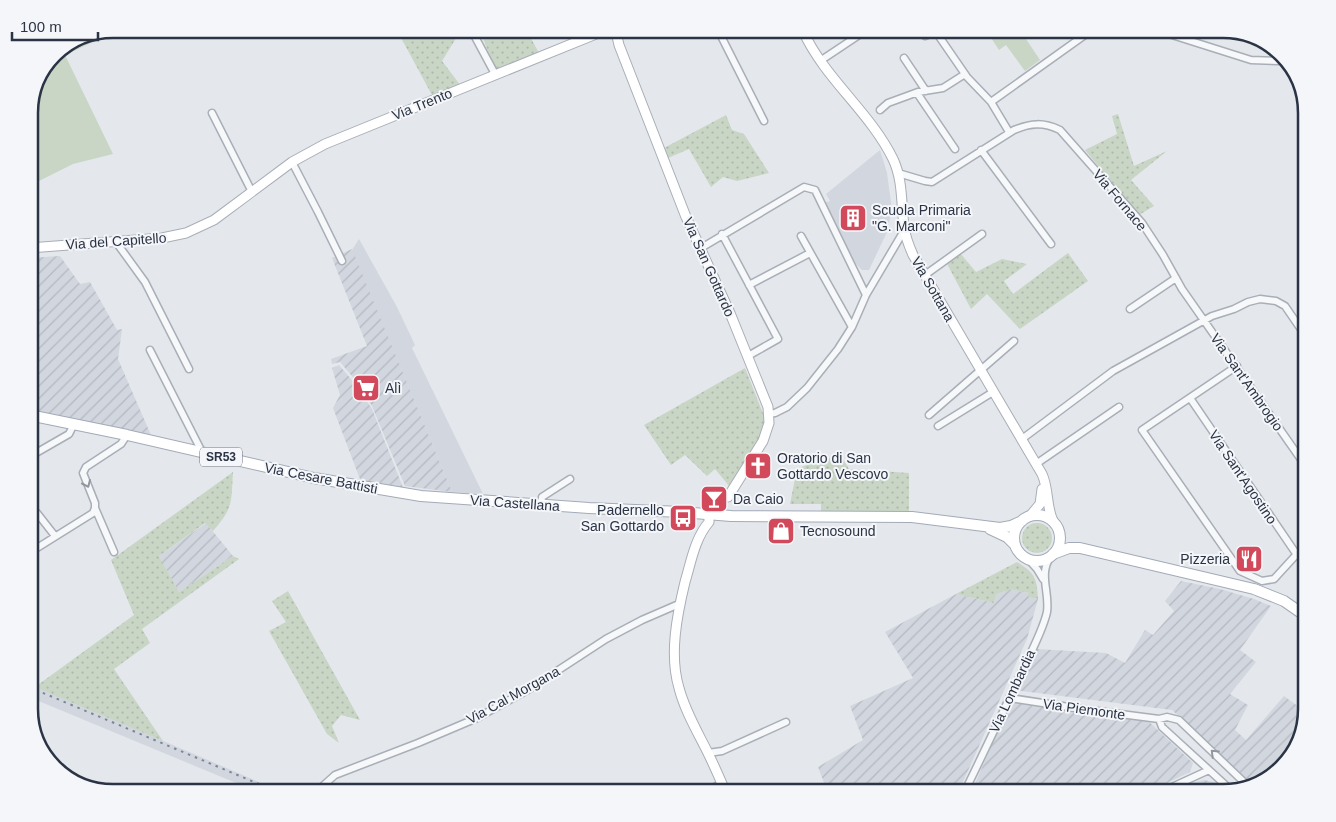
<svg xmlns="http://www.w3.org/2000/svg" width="1336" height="822" font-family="Helvetica,sans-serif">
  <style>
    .built { fill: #d2d6de }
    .industrial { fill: url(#industrial-furrows) }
    .grass { fill: url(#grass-dots) }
    .park { fill: #c9d6c5 }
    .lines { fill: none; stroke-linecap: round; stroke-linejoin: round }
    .street-casing { stroke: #a9aeb7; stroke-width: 9 }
    .secondary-casing { stroke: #a9aeb7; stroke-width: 11 }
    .primary-casing { stroke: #a3abb8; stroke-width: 12 }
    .street { stroke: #f7f8fa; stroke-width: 6 }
    .secondary { stroke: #fff; stroke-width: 9 }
    .primary { stroke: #fff; stroke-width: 10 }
    .rail { stroke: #7d8696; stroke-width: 2; stroke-dasharray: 2.5 5; stroke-linecap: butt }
    .oneway { stroke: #9196a0 }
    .labels { text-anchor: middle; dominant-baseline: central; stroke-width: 4; stroke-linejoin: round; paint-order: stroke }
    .shield { fill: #f4f6f9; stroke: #676e7b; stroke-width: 1 }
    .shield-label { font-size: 12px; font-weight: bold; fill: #2b3445 }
    .street-label { font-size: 14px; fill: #2b3445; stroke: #f4f6f9 }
    .poi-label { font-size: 14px; fill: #2b3445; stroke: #f4f6f9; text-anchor: start }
    .rim { fill: none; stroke: #2b3445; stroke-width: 2.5 }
  </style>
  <defs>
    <pattern id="industrial-furrows" width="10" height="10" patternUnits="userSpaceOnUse" patternTransform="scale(1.25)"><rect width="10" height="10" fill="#d2d6de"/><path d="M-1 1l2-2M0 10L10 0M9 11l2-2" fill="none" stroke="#b4b8c0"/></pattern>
    <pattern id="grass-dots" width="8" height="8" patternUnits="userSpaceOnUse" patternTransform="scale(1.25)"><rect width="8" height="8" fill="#c9d6c5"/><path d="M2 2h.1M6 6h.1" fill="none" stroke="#adb8ab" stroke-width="1.8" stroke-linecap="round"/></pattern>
  </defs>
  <rect width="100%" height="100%" fill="#e4e7ec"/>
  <path class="built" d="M880 150 887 173 892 210 887 232 869 270H862L856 264 824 203 830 201 826 194Z
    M359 239 397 307 415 345 412 348 483 494 452 492 352 250Z
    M29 684 201 757 284 793H260L29 697Z"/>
  <path class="industrial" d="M352 249 396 356 452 492 405 486 372 406 357 382 340 362 332 364 331 359 367 346 332 258Z
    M60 256 80 284 90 282 117 330 122 329 118 359 154 442 29 412V258Z
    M339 365 356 385 372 409 404 490 363 487 333 408 340 395 332 368Z
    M206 523 233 556 179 592 159 556Z
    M1181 581 1220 589 1254 599 1271 606 1240 650 1256 662 1230 694 1248 705 1235 730 1246 740 1284 696 1303 710 1307 705V710L1296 752 1266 782 1253 785 1172 710 1015 690 1022 673 1036 649 1106 653 1125 663 1145 630 1153 635 1174 611 1165 601Z
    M1009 589 1029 593V597L1038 599 1027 639 958 793H828L818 767 863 740 850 706 913 678 885 632 956 594 994 603 996 595Z
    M1010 702 1145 718 1193 763 1190 772 1146 793H971Z
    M1204 780 1219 783 1229 792 1172 793 1191 783Z"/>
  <path class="grass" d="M457 33 458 35 442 61 461 86 433 97 399 34Z
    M481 33H528L539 53 496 72Z
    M81 35H108L65 55 48 66 53 53Z
    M1118 114 1134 166 1167 151 1131 180 1154 206 1139 215 1085 150 1117 134 1112 116Z
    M726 115 732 130 744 134 769 173 737 181 723 177 711 187 689 149 668 158 664 148Z
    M960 253 976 272 1002 259 1027 264 1004 281 1013 294 1068 253 1088 281 1020 329 987 294 971 309 945 260Z
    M745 368 764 416 765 424 755 447 730 487 715 469 707 476 685 455 671 465 644 425Z
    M838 451 849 469 909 473V512L821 511V504H790L797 469 809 464H822Z
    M233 472C231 502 234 507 213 531L205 523 159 556 179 592 233 556 239 559 142 629 150 643 114 669 163 741 35 687 134 615 111 560Z
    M1022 538a15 15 0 1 1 30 0a15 15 0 1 1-30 0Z
    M1017 562C1035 573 1037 578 1038 599L1028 597 1029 593 1009 589 1008 592 1004 591 996 595 994 603 956 594Z
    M288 591 360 720 341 715 332 726 339 743 327 734 269 631 286 622 272 601Z"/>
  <path class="park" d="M986 30H1020L1040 60 1025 71 1006 45 999 50Z
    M65 55 113 154 73 164 29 186V107L48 66Z"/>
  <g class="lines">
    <g class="street-casing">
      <path id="street" d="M1153 29 1251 60 1280 61 1290 64
        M922 30 925 36 936 32 967 77 991 102 1009 132
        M719 32 764 121
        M473 33 495 74
        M904 58 926 91
        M820 61 865 31
        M917 93 955 149
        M991 102 1089 32 1087 29
        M880 110 888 103 918 92 943 88 965 74
        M212 113 252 192
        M981 150 1051 244
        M292 162 318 212 342 261
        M898 173 925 181 932 182 1014 130C1031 123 1043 122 1060 130L1142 223 1163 255 1182 289 1307 468
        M722 234 778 339 748 356
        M801 236 852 327
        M116 242 145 282 189 369
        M701 248 804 187 815 190 866 295
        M925 275 982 234
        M749 285 810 253
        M1130 309 1176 278
        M150 350 202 452
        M1237 366 1142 430 1240 571 1262 581 1274 579 1307 543
        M1190 398 1297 555
        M768 414 775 413 787 407 807 388 838 349 852 327 866 295 905 229
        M929 415 1014 341
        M29 425 38 417
        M938 426 993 392
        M1022 439 1113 371 1212 316 1234 309 1248 302 1260 299 1276 301 1285 306 1307 338
        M29 457 69 434 74 424
        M1036 464 1119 407
        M541 505 542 497 570 479
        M37 513 55 536
        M114 552 95 508V503L83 473 86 467 121 444 127 435
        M29 553 93 513 95 508
        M1027 558 1037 569 1043 579
        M1010 698 1082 709 1159 719 1167 717 1179 720 1249 787
        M1159 719 1162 727 1232 791
        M708 753 722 751 786 722
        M315 793 335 775 418 743 477 718 531 688 606 639 642 620 679 604 680 601
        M704 793 722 783
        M964 793C984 752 1004 710 1023 669 1030 655 1044 626 1047 612 1050 592 1038 574 1051 556
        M1159 793 1209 770"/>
    </g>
    <g class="secondary-casing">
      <path id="secondary" d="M803 31C825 79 870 112 893 159 903 180 901 203 904 226 905 236 909 246 913 255L1042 474C1049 489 1046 506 1053 521
        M616 32 619 45 686 217 730 313 768 407 769 423 763 441 728 497
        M29 248 162 238 186 233 214 220 292 162 325 144 601 32
        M709 515V522C695 538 691 562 685 582 677 615 669 655 679 688 685 711 697 731 707 751 714 765 720 779 726 793
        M1030 516 1040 504 1042 489"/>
    </g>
    <g class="primary-casing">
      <path id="primary" d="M29 415 127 435 314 478 421 496 589 508 681 512 731 516 912 517 1000 528 1011 526 1022 521
        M1014 538a23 23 0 1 1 46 0a23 23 0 1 1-46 0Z
        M990 529 1007 537 1015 545
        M1053 554 1069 548H1080L1254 589 1284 601 1307 617"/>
    </g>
    <use href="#street" class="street"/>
    <use href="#secondary" class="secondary"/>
    <use href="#primary" class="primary"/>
    <path class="rail" d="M29 687 280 793"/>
  </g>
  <defs><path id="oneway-chevron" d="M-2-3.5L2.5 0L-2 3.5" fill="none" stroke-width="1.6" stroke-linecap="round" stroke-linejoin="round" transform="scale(1.25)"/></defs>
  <g class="oneway">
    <use href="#oneway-chevron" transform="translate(87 484) rotate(66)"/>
    <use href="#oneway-chevron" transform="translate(1214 753) rotate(-136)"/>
  </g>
  <defs>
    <g id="building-square" transform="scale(1.4375)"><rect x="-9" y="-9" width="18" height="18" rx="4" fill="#d1495b" stroke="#f4f6f9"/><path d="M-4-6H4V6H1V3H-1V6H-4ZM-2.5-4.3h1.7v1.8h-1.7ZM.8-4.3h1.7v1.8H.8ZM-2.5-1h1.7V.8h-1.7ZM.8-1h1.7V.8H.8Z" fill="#fff"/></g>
    <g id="supermarket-square" transform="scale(1.4375)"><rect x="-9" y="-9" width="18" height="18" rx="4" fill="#d1495b" stroke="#f4f6f9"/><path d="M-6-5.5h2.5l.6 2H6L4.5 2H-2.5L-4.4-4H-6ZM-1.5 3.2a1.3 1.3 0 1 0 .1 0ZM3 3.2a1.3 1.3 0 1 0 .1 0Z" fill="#fff"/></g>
    <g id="church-square" transform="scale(1.4375)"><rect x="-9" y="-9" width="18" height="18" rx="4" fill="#d1495b" stroke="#f4f6f9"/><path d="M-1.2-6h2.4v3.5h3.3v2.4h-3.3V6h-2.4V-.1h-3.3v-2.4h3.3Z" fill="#fff"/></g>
    <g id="bar-square" transform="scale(1.4375)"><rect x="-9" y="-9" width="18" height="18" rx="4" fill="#d1495b" stroke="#f4f6f9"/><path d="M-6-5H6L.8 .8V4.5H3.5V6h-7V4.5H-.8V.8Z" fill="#fff"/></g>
    <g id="bus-square" transform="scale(1.4375)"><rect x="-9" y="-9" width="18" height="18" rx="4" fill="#d1495b" stroke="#f4f6f9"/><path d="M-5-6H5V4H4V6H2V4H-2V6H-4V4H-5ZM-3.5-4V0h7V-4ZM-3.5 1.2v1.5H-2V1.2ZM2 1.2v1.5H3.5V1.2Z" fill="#fff"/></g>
    <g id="shop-square" transform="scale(1.4375)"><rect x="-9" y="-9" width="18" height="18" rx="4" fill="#d1495b" stroke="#f4f6f9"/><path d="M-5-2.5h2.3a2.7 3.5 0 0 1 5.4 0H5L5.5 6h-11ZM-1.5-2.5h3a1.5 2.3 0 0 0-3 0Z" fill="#fff"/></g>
    <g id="restaurant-square" transform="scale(1.4375)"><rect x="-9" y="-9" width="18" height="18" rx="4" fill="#d1495b" stroke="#f4f6f9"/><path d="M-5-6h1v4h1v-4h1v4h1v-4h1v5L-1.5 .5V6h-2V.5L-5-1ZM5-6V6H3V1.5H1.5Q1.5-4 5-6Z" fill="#fff"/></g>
  </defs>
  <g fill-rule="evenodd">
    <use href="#building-square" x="853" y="218"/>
    <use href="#supermarket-square" x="366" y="388"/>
    <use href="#church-square" x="758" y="466"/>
    <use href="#bar-square" x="714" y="499"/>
    <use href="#bus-square" x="683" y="518"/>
    <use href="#shop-square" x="781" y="531"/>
    <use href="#restaurant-square" x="1249" y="559"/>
  </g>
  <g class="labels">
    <rect class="shield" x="200" y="447.5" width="42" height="19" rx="4"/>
    <g class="shield-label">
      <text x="221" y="457">SR53</text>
    </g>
    <g class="street-label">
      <text transform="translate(422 104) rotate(-22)">Via Trento</text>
      <text transform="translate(1120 200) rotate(50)">Via Fornace</text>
      <text transform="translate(116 241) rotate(-4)">Via del Capitello</text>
      <text transform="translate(709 267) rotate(66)">Via San Gottardo</text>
      <text transform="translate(933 289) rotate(60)">Via Sottana</text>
      <text transform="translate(1247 382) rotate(55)">Via Sant'Ambrogio</text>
      <text transform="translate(1243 477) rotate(56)">Via Sant'Agostino</text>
      <text transform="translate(321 478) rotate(11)">Via Cesare Battisti</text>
      <text transform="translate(515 503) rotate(4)">Via Castellana</text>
      <text transform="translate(1012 691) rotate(-65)">Via Lombardia</text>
      <text transform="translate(513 695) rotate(-29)">Via Cal Morgana</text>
      <text transform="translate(1084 709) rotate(8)">Via Piemonte</text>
    </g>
    <g class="poi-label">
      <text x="872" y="210">Scuola Primaria<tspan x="872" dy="16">"G. Marconi"</tspan></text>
      <text x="385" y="388">Alì</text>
      <text x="777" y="458">Oratorio di San<tspan x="777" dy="16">Gottardo Vescovo</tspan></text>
      <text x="733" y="499">Da Caio</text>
      <text x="664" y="510" text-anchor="end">Padernello<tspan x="664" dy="16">San Gottardo</tspan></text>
      <text x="800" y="531">Tecnosound</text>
      <text x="1230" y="559" text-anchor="end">Pizzeria</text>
    </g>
  </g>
  <path d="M0 0H1336V822H0ZM113 38H1223A75 75 0 0 1 1298 113V709A75 75 0 0 1 1223 784H113A75 75 0 0 1 38 709V113A75 75 0 0 1 113 38Z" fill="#f4f6f9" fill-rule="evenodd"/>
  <path class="rim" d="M113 38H1223A75 75 0 0 1 1298 113V709A75 75 0 0 1 1223 784H113A75 75 0 0 1 38 709V113A75 75 0 0 1 113 38Z"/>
  <path d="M12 32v8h86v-8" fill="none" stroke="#2b3445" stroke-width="2.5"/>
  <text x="20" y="32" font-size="15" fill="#2b3445" stroke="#f4f6f9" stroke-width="4" paint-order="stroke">100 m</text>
</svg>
